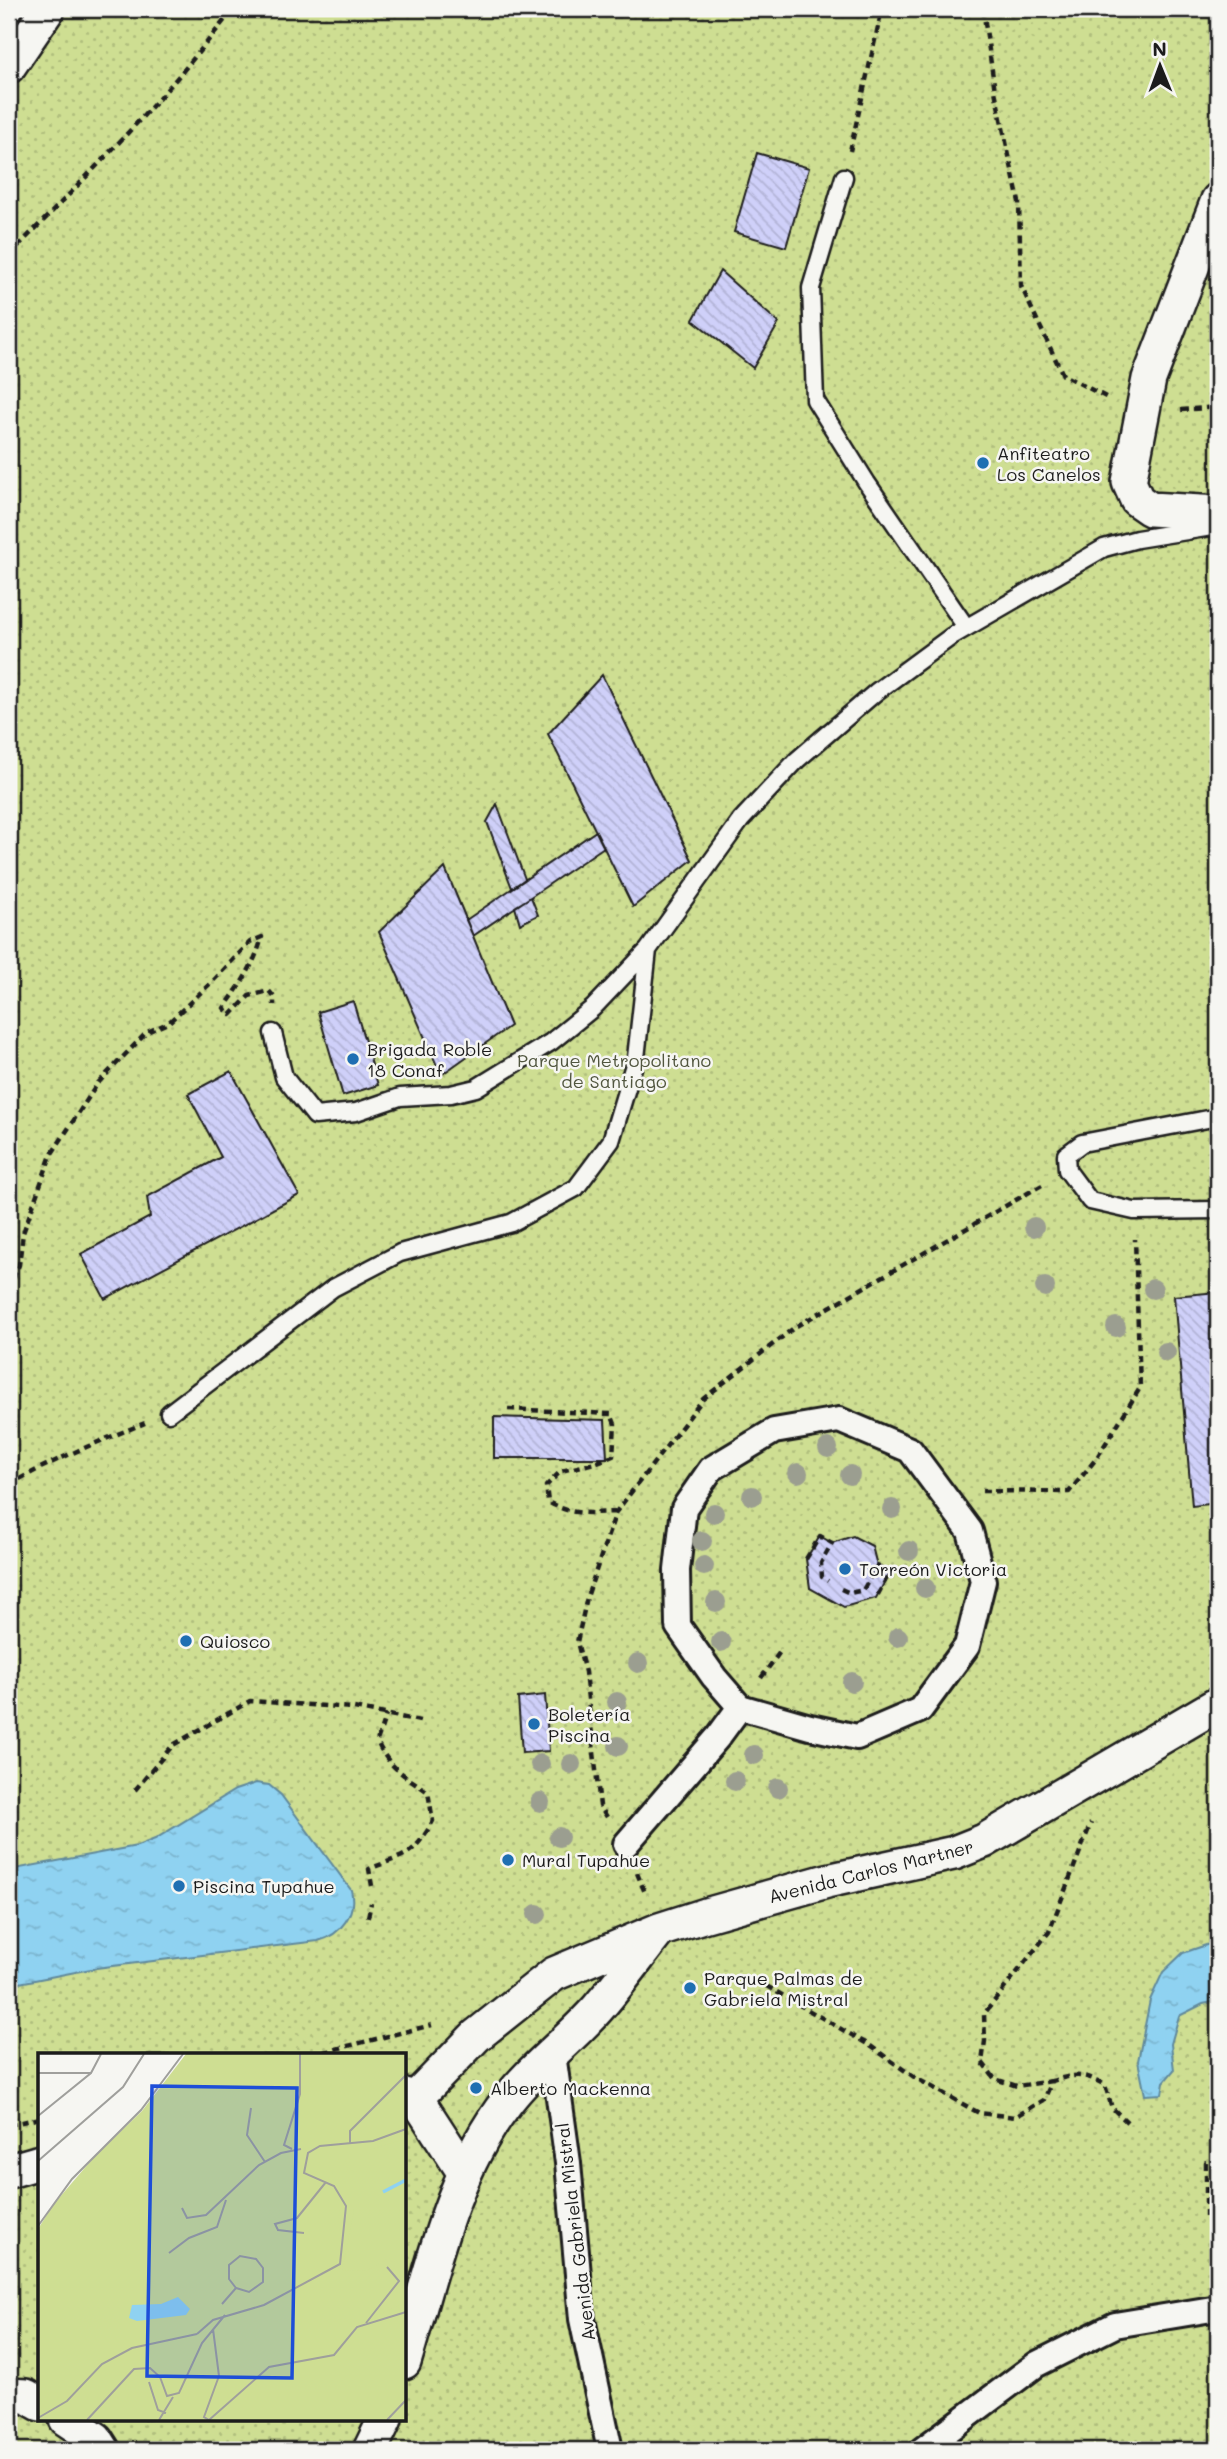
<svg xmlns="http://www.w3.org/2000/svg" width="1227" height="2459" font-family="Mali,sans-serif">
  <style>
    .park { fill: url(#park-dots); stroke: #757d57; stroke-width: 2; fill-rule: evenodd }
    .water { fill: url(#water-ripples); stroke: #61899c; stroke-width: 2 }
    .building { fill: url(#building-back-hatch); stroke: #1c1c1c; stroke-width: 2 }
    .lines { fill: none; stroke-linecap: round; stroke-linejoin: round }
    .service-casing { stroke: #1c1c1c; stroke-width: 21 }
    .pedestrian-casing { stroke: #1c1c1c; stroke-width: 30 }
    .minor-casing { stroke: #1c1c1c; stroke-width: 38 }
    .path { stroke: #1c1c1c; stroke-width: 4.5; stroke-dasharray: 7 5; stroke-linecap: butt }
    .service { stroke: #f6f6f2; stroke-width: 16 }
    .pedestrian { stroke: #f6f6f2; stroke-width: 24 }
    .minor { stroke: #f6f6f2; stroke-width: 33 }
    .tree { fill: #9b9e90 }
    .poi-dot { fill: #1f6fb2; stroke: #f6f6f2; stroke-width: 2.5 }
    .labels { text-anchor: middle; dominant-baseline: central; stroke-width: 5; stroke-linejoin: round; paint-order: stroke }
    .poi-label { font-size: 18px; fill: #1c1c1c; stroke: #f6f6f2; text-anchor: start }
    .park-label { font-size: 18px; fill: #51563f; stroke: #f6f6f2 }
    .street-label { font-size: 18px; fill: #1c1c1c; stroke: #f6f6f2 }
    .inset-river { fill: none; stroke: #8fd2f1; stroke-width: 3.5 }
    .inset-road { fill: none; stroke: #9f9f9c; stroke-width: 2 }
    .view { fill: #1d4ed8; fill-opacity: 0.15; stroke: #1d4ed8; stroke-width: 3.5 }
    .inset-edge { fill: none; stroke: #1c1c1c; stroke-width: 3.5 }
  </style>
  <defs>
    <pattern id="park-dots" width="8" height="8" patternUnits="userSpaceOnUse" patternTransform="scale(1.75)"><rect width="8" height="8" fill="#cede92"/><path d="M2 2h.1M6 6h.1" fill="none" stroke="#b0be7d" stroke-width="1.8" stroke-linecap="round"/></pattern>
    <pattern id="water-ripples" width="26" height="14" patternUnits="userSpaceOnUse" patternTransform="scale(1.75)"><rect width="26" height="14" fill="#8fd2f1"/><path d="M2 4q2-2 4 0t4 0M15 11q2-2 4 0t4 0" fill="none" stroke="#7bb4ce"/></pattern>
    <pattern id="building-back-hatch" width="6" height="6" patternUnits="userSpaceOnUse" patternTransform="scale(1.75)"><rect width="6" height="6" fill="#cfd0f9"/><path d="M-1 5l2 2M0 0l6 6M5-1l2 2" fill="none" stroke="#b1b2d5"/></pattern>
  </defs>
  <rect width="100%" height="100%" fill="#f6f6f2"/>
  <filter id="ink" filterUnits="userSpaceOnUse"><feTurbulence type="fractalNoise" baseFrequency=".0143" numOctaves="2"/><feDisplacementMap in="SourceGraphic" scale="14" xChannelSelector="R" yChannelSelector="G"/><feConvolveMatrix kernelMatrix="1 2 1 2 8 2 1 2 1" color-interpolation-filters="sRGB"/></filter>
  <g filter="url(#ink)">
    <path class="park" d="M62 9H1218V2450H9V87ZM40 2055H404V2419H40Z"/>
    <path class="water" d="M256 1783 269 1785 281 1795 351 1890C357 1913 341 1935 318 1941L96 1968 9 1985V1870L137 1846 155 1839 235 1790Z
      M1218 1941V2001L1203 2004 1179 2016 1171 2044 1174 2070 1164 2082 1162 2094 1145 2095 1138 2061 1150 2000 1163 1972 1183 1953Z"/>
    <path class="building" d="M757 153 809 168 786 247 734 232Z
      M720 271 779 323 753 368 693 320Z
      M602 675 692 860 633 907 548 734Z
      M497 804 525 879 512 888 487 822Z
      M596 831 604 847 473 936 466 920Z
      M445 868 510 1026 441 1075 379 932Z
      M531 897 538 915 520 924 515 907Z
      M353 1001 378 1085 343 1096 318 1012Z
      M231 1071 299 1195 105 1299 81 1254 150 1217 147 1197 221 1157 188 1094Z
      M1218 1292V1503L1192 1506 1174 1296Z
      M494 1417 605 1420 607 1458H494Z
      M820 1536 832 1543 853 1536 872 1546 877 1566 890 1572 876 1598 844 1607 810 1588 806 1559Z
      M545 1695 549 1751 522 1753 518 1698Z"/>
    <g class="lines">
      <g class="service-casing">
        <path id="service" d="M844 177 811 288 815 400 867 483 966 627
          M273 1033 284 1077 315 1116 356 1112 400 1097 451 1094 476 1088 551 1042 593 1008 648 950 741 820 797 760 876 692 952 636 1104 548 1137 539 1218 526
          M1218 1117 1082 1143 1066 1155 1067 1170 1090 1201 1134 1211 1218 1210
          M169 1413 333 1288 400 1253 511 1223 576 1188 611 1141 636 1058 648 950"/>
      </g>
      <g class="pedestrian-casing">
        <path id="pedestrian" d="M626 1844 718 1737 740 1707 810 1727 857 1737 920 1710 967 1646 983 1581 970 1531 910 1450 839 1420 774 1431 711 1469 684 1508 677 1570 678 1626 714 1677 740 1707
          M553 2054 568 2163 582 2319 610 2450
          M922 2450 1037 2364 1115 2325 1218 2308"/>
      </g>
      <g class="minor-casing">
        <path id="minor" d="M9 66 48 9
          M1218 200 1149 379 1129 482 1137 500 1150 509 1218 513
          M404 2095 416 2098 464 2172
          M416 2098 476 2036 554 1974 659 1930 706 1915 827 1881 954 1853 984 1841 1218 1704
          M9 2171 40 2162
          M404 2362C431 2273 450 2175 508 2100 534 2066 570 2040 598 2008 619 1984 638 1957 658 1932
          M9 2395 26 2396 40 2404
          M66 2419 96 2439 103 2450
          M370 2450 385 2419"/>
      </g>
      <path class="path" d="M983 9 995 91 1019 202 1021 286 1063 375 1106 397
        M850 151 882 9
        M9 255C87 177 166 97 233 9
        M1181 410 1218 407
        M9 1290 19 1265 23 1233 51 1155 98 1083 147 1032 168 1023 214 980 250 942 262 937C255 964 240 986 224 1008L231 1015 249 996 269 991 274 997V1005
        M508 1409 611 1414 615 1424 613 1456 595 1463 561 1471 546 1486 548 1502C573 1516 589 1513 616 1512
        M9 1485C52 1460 98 1442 145 1423
        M982 1491 1069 1492 1096 1459 1140 1388 1135 1239
        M806 1559 820 1536 832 1543 821 1563 822 1577 828 1581
        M841 1589 850 1593 863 1590 877 1566 890 1572 876 1598
        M761 1678 782 1649
        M135 1790 173 1745 250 1701 354 1708 420 1721
        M607 1817 600 1806 585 1672 577 1642 587 1597 616 1512 703 1399 795 1327 1042 1185
        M637 1873 646 1895
        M372 1886 369 1869C406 1854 412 1858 433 1821L428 1792C405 1775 389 1769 377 1741L386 1714
        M368 1917 371 1903
        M756 1980 869 2045 914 2077 979 2113 1015 2117 1044 2100 1052 2081C1074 2074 1085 2073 1105 2085L1112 2108 1127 2122
        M312 2055 432 2025
        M1052 2081 1017 2086 995 2079 982 2062 985 2041 984 2014 1049 1932 1091 1823
        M9 2125 40 2118
        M1218 2161 1206 2162V2220L1218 2228"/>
      <use href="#service" class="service"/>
      <use href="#pedestrian" class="pedestrian"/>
      <use href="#minor" class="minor"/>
    </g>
    <g class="tree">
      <circle cx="1034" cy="1227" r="10"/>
      <circle cx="1045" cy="1287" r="10"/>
      <circle cx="1153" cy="1289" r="10"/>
      <circle cx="1116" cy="1327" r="10"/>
      <circle cx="1166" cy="1352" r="10"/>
      <circle cx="828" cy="1448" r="10"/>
      <circle cx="798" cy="1473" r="10"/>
      <circle cx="850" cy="1475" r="10"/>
      <circle cx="752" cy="1496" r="10"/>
      <circle cx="892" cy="1509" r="10"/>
      <circle cx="714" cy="1513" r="10"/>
      <circle cx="702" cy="1541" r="10"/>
      <circle cx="909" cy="1551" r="10"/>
      <circle cx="704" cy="1566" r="10"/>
      <circle cx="925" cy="1588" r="10"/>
      <circle cx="716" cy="1602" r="10"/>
      <circle cx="898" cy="1637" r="10"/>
      <circle cx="721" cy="1642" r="10"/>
      <circle cx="638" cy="1663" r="10"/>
      <circle cx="852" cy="1682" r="10"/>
      <circle cx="617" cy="1702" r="10"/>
      <circle cx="618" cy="1746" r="10"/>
      <circle cx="754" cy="1755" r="10"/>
      <circle cx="540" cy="1764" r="10"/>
      <circle cx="571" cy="1764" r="10"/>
      <circle cx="735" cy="1781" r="10"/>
      <circle cx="778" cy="1788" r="10"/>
      <circle cx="540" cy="1802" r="10"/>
      <circle cx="559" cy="1837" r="10"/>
      <circle cx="537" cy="1914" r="10"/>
    </g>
  </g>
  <g class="poi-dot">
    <circle cx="983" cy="463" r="7"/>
    <circle cx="353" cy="1059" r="7"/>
    <circle cx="845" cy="1569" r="7"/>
    <circle cx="186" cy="1641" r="7"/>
    <circle cx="534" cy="1724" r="7"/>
    <circle cx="508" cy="1860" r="7"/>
    <circle cx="179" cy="1886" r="7"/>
    <circle cx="690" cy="1988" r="7"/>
    <circle cx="476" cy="2088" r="7"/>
  </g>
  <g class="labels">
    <g class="poi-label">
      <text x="997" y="453">Anfiteatro<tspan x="997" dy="21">Los Canelos</tspan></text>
      <text x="367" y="1049">Brigada Roble<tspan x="367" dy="21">18 Conaf</tspan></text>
      <text x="859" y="1569">Torreón Victoria</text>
      <text x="200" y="1641">Quiosco</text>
      <text x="548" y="1714">Boletería<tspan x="548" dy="21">Piscina</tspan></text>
      <text x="522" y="1860">Mural Tupahue</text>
      <text x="193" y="1886">Piscina Tupahue</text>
      <text x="704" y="1978">Parque Palmas de<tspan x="704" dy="21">Gabriela Mistral</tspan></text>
      <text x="490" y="2088">Alberto Mackenna</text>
    </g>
    <g class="park-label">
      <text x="614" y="1060">Parque Metropolitano<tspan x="614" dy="21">de Santiago</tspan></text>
    </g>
    <g class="street-label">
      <text transform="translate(871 1871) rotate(-14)">Avenida Carlos Martner</text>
      <text transform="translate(575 2232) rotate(-97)">Avenida Gabriela Mistral</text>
    </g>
  </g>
  <g transform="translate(38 2053)">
    <rect width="368" height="368" fill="#f6f6f2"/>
    <path d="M148 1H367V367H0V176L15 152 57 103 104 58Z" fill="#cede92"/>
    <path d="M367 86 368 250 336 263 364 223 351 205 328 218 304 217 316 157 294 120 301 105H307L310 117 319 119 330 97Z" fill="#cede92"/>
    <path d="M140 244 152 256 148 262 99 268 91 265 94 252 123 251Z" fill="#8fd2f1"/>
    <path class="inset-river" d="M345 139 368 127"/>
    <path class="inset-road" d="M0 20H53M213 55 209 82 227 109M0 63 53 20 63 1M312 91V78L368 22M254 96 246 92 262 41V1M0 108 85 34 106 1M144 155 149 165 168 162 221 112 243 100 263 96M0 173 34 126 103 57 145 1M266 180 240 177 237 171 259 165 288 129M131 200 151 185 179 174 188 147M184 251 198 235 211 239 225 229V215L218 206 202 203 191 212V226L198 235M328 270 361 228 349 214M175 276 181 323 166 364 171 367 231 314 296 302 319 274 368 259M159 281 175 267 226 252 302 211 308 153 296 133 266 120 270 100 282 93 335 88 368 76M111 329 120 357 128 360M0 365 29 348 64 311 94 295 159 281M49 367 96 316 112 315 122 324 129 343 141 340 164 290 187 262M121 367 135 344M349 367 368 347"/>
    <path class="view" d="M114 33 259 35 254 325 109 323Z"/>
    <rect width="368" height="368" class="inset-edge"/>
  </g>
  <rect width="1227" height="2459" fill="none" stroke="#f6f6f2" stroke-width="35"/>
  <rect x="18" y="18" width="1192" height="2424" fill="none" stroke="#1c1c1c" stroke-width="2.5" filter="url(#ink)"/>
  <g transform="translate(1160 66) rotate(359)" stroke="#f6f6f2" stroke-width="5" paint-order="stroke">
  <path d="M0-5L12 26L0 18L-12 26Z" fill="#1c1c1c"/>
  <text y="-10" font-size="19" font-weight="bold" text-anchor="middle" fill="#1c1c1c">N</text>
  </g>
</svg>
